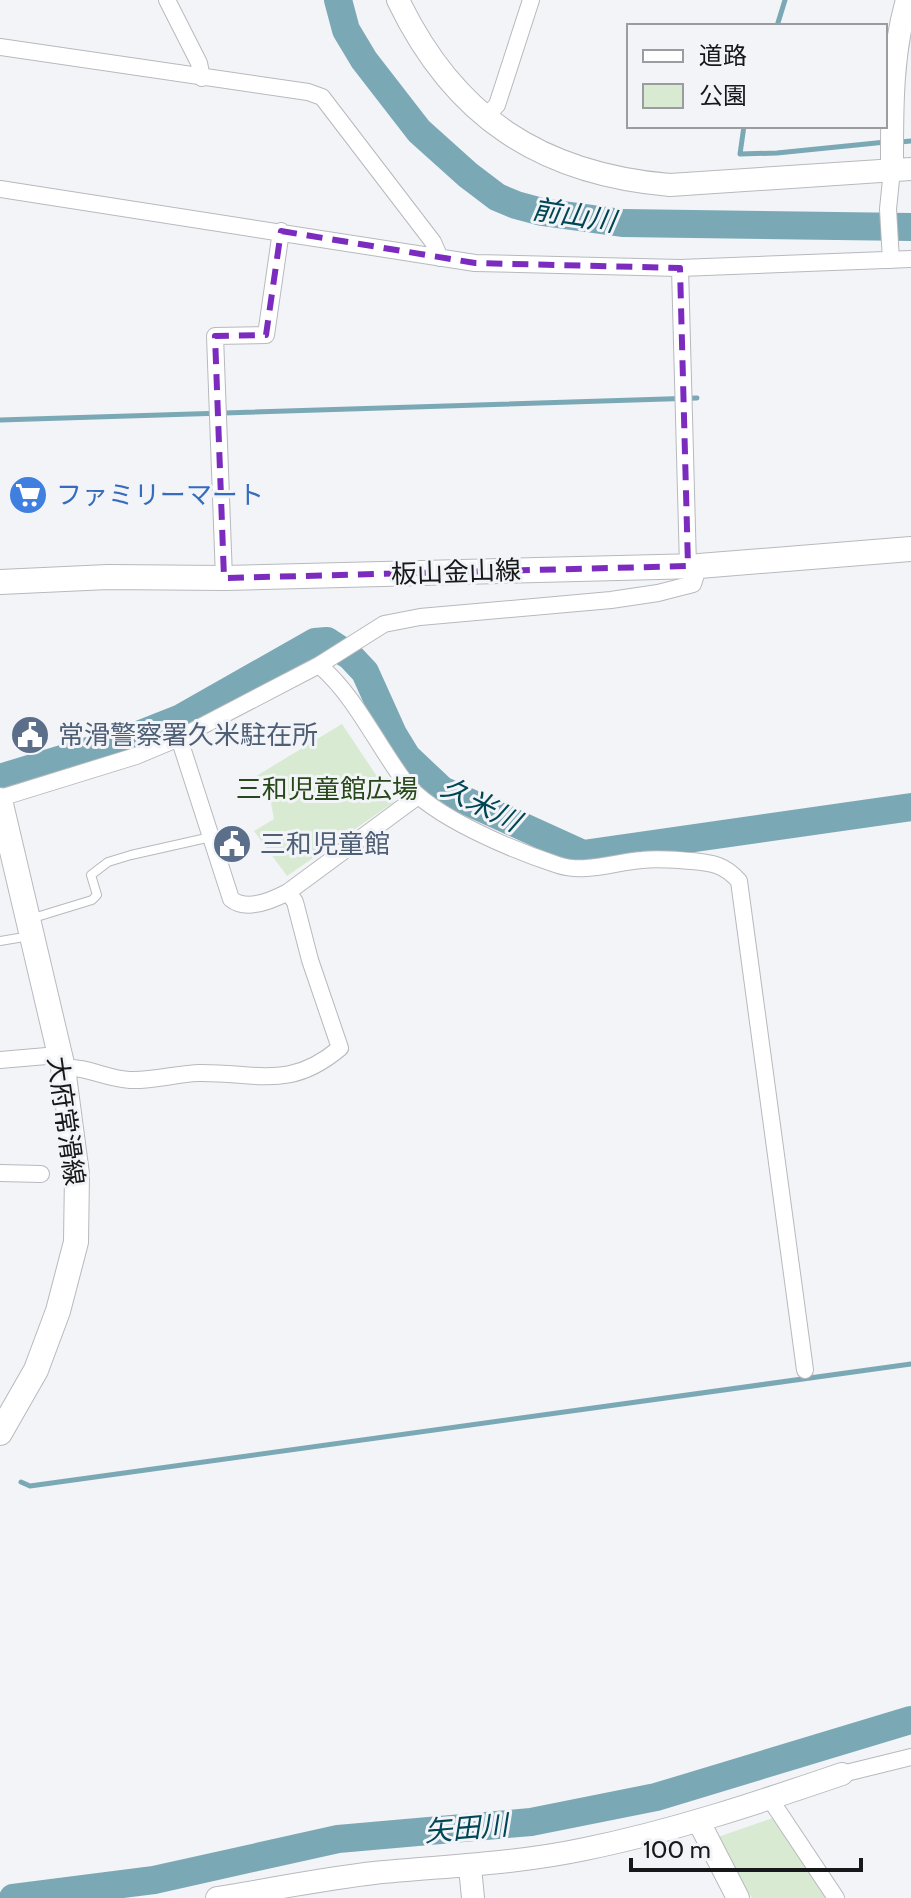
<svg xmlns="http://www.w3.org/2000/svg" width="911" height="1898" font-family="Cabin,'Noto Sans JP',sans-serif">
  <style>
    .green { fill: #d9ead3 }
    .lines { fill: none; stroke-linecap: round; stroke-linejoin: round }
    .stream { stroke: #7ba8b5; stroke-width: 5 }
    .river { stroke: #7ba8b5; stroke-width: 28 }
    .service-casing { stroke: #b7b9bd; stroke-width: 10 }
    .minor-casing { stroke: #b7b9bd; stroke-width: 18 }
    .tertiary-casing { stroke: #b7b9bd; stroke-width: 24 }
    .secondary-casing { stroke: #b7b9bd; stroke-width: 26 }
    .service { stroke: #fff; stroke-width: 8 }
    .minor { stroke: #fff; stroke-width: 16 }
    .tertiary { stroke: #fff; stroke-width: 22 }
    .secondary { stroke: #fff; stroke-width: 24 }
    .marked { fill: none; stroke: #7b2cbf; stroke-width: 6; stroke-dasharray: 16 10; stroke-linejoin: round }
    .labels { text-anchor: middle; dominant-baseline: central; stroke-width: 6; stroke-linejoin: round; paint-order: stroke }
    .shop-label { font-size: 26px; fill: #366cbe; stroke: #f2f4f8; text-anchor: start }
    .street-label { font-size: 26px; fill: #171819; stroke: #f2f4f8 }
    .service-label { font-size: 26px; fill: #4e5e75; stroke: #f2f4f8; text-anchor: start }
    .park-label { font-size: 26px; fill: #29481a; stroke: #f2f4f8 }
    .water-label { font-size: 28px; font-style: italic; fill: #004655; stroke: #f2f4f8 }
  </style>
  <rect width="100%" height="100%" fill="#f2f4f8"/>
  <path class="green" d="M342 724 394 802 287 876 254 831 274 819 271 803 276 791 253 778Z
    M773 1818 829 1898H752L715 1838Z"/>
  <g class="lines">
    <path class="stream" d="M777 26 785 0
      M744 126 740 154 777 153 886 142
      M900 142 911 141
      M0 420 697 398
      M21 1482 30 1486 911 1364"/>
    <path class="river" d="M338 0 346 30 364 60 419 131 468 175 497 197 516 205 542 212 622 223 911 227
      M0 778 128 739 181 718 315 642 327 641 350 656 365 672 393 734 407 757 442 790 583 854 911 807
      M13 1898 154 1880 338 1839 531 1822 656 1797 911 1720"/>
    <g class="service-casing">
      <path id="service" d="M30 919 92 900 97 895 91 875 108 862 131 855 211 837
        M0 941 30 936"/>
    </g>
    <g class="minor-casing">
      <path id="minor" d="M167 0 199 63 202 78
        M0 47 308 92 322 97 433 242 440 258
        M485 117 497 105 531 0
        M0 189 475 263 680 268 911 259
        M891 260 888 209 892 170
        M680 268 688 566
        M224 578 215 336 266 335 281 231
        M319 665C356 697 375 742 405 782 432 817 515 851 558 865 585 874 615 862 642 860 658 858 675 860 691 861 712 863 724 864 739 881L805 1370
        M0 798 136 756 179 738 319 665 384 624 420 617 611 600 658 593 693 584 699 566
        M288 892 418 796
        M0 1060 58 1055
        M63 1068C86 1066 107 1079 130 1080 153 1081 175 1074 198 1073 257 1072 289 1091 340 1048L310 960 295 902 288 892C273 900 247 912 231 899L179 738
        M0 1173 41 1174
        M842 1774 911 1757
        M770 1799 836 1898"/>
    </g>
    <g class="tertiary-casing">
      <path id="tertiary" d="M398 0C454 117 541 174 670 185L911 169
        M892 170C892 112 891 56 907 0
        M699 1822 738 1898
        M470 1867 473 1898
        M217 1898C269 1890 321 1879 374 1873 444 1866 515 1864 585 1849 673 1831 757 1803 842 1774"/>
    </g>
    <g class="secondary-casing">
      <path id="secondary" d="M0 582 108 577 224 578 699 566 911 549
        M0 800 63 1068 77 1174 76 1242 58 1311 36 1370 0 1433"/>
    </g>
    <use href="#service" class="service"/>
    <use href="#minor" class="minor"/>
    <use href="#tertiary" class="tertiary"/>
    <use href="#secondary" class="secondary"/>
  </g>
  <path class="marked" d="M281 231 475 263 680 268 688 566 224 578 215 336 266 335Z"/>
  <defs>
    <g id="supermarket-disc" transform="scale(2)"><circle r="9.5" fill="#3f7fe0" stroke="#f2f4f8"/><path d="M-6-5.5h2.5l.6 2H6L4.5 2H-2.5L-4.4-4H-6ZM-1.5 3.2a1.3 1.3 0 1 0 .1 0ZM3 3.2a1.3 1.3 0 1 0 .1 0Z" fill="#fff"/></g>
    <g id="civic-disc" transform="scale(2)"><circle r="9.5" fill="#5c6f8a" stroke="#f2f4f8"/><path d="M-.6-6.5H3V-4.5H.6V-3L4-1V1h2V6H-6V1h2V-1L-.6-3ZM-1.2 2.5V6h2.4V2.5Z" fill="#fff"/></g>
  </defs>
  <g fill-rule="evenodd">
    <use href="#supermarket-disc" x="28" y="495"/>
    <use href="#civic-disc" x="30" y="735"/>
    <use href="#civic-disc" x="232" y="844"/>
  </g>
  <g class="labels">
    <g class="shop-label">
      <text x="56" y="495">ファミリーマート</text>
    </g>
    <g class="street-label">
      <text transform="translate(456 572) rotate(-2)">板山金山線</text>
      <text transform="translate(66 1121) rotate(82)">大府常滑線</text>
    </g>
    <g class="service-label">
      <text x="58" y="735">常滑警察署久米駐在所</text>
      <text x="260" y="844">三和児童館</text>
    </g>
    <g class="park-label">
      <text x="327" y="789">三和児童館広場</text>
    </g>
    <g class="water-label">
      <text transform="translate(574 215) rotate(9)">前山川</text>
      <text transform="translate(481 804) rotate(27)">久米川</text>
      <text transform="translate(466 1828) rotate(-5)">矢田川</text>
    </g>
  </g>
  <rect x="627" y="24" width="260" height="104" fill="#f2f4f8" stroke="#9a9c9f" stroke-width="2"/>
  <rect x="643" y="50" width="40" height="12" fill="#ffffff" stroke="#9a9c9f" stroke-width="2"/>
  <text x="699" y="64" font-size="24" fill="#171819">道路</text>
  <rect x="643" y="84" width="40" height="24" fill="#d9ead3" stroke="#9a9c9f" stroke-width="2"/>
  <text x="699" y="104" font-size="24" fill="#171819">公園</text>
  <path d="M631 1858v12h230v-12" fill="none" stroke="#171819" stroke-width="4"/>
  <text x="643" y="1858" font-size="24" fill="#171819" stroke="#f2f4f8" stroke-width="6" paint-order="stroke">100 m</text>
</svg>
